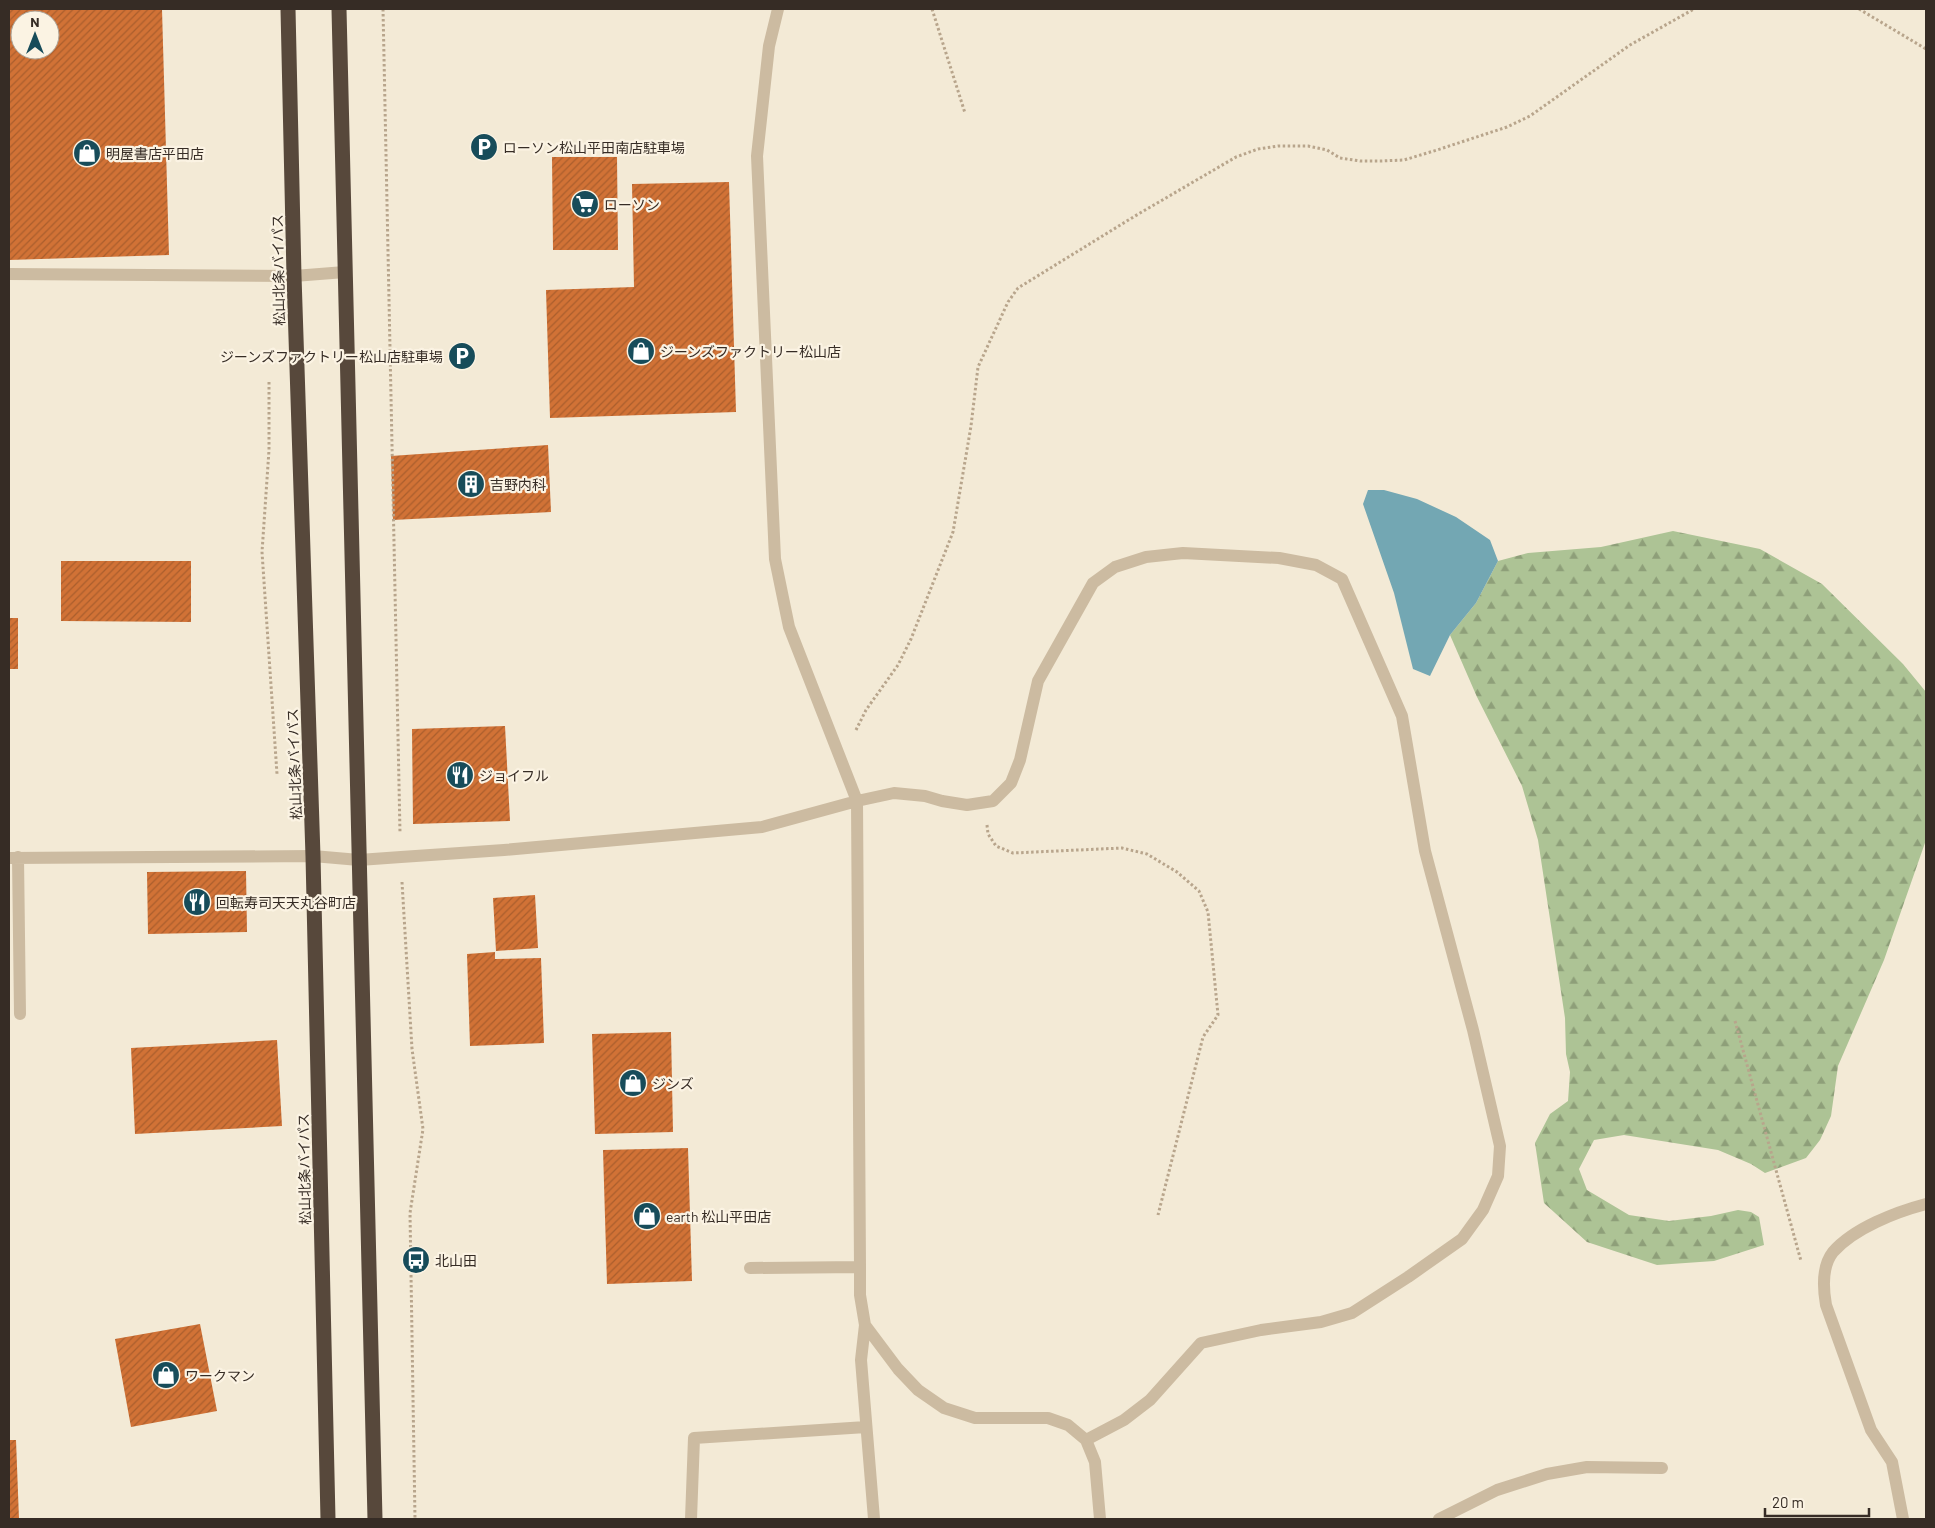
<svg xmlns="http://www.w3.org/2000/svg" width="1935" height="1528" font-family="Barlow,'Noto Sans JP',sans-serif">
  <style>
    .forest { fill: url(#forest-firs) }
    .water { fill: #73a7b3 }
    .building { fill: url(#building-hatch); fill-rule: evenodd }
    .lines { fill: none; stroke-linecap: round; stroke-linejoin: round }
    .path { stroke: #b8a58c; stroke-width: 3; stroke-dasharray: 2.5 2.5; stroke-linecap: butt }
    .street { stroke: #ccbba1; stroke-width: 12 }
    .highway { stroke: #57483b; stroke-width: 15 }
    .labels { text-anchor: middle; dominant-baseline: central; stroke-width: 4.5; stroke-linejoin: round; paint-order: stroke }
    .poi-label { font-size: 14px; fill: #362c25; stroke: #fbf3e3; text-anchor: start }
    .street-label { font-size: 14px; fill: #362c25; stroke: #fbf3e3 }
  </style>
  <defs>
    <pattern id="forest-firs" width="22" height="20" patternUnits="userSpaceOnUse" patternTransform="scale(1.25)"><rect width="22" height="20" fill="#adc395"/><path d="M5 1l3.5 6h-7zM16 11l3.5 6h-7z" fill="#8e9f79"/></pattern>
    <pattern id="building-hatch" width="6" height="6" patternUnits="userSpaceOnUse" patternTransform="scale(1.25)"><rect width="6" height="6" fill="#d17236"/><path d="M-1 1l2-2M0 6l6-6M5 7l2-2" fill="none" stroke="#aa5e2d"/></pattern>
  </defs>
  <rect width="100%" height="100%" fill="#f3ead6"/>
  <path class="forest" d="M1673 531 1760 549 1822 584 1903 664 1926 692V840L1884 960 1838 1066 1831 1116 1820 1140 1806 1158 1765 1173 1751 1164 1718 1150 1624 1135 1594 1140 1579 1169 1587 1190 1629 1215 1669 1221 1711 1216 1738 1210 1751 1212 1759 1217 1764 1245 1714 1261 1657 1265 1587 1242 1544 1203 1535 1143 1550 1114 1568 1101 1570 1072 1566 1054 1565 1018 1538 840 1522 786 1477 697 1450 635 1476 603 1498 561 1528 553 1601 547Z"/>
  <path class="water" d="M1368 490H1384L1417 499 1456 517 1490 540 1498 561 1476 603 1450 635 1430 676 1413 669 1394 593 1363 504Z"/>
  <path class="building" d="M9 9H162L169 255 9 260ZM20 20H50V50H20Z
    M552 157H617L618 250H553Z
    M729 182 736 412 550 418 546 290 634 287 632 184Z
    M548 445 551 512 393 520 391 456Z
    M61 561H191V622L61 621Z
    M9 618H18V669H9Z
    M505 726 510 821 413 824 412 729Z
    M246 871 247 932 148 934 147 872Z
    M535 895 538 948 496 951 493 898Z
    M495 952V959L541 958 544 1043 470 1046 467 954Z
    M671 1032 673 1132 595 1134 592 1034Z
    M277 1040 282 1126 135 1134 131 1048Z
    M688 1148 692 1281 607 1284 603 1150Z
    M200 1324 217 1411 131 1427 115 1339Z
    M9 1440H16L19 1519H9Z"/>
  <g class="lines">
    <path class="path" d="M383 9 400 833
      M932 9 965 113
      M1859 9 1926 49
      M269 382V450L262 552 277 774
      M856 730 866 710 898 665 911 639 953 532 971 426 978 367 1008 302 1018 288 1135 216 1236 157 1258 149 1278 146H1308L1327 150 1340 158 1360 161H1381L1404 160 1437 150 1507 127 1530 116 1630 45 1694 9
      M987 825 988 834 996 846 1013 853 1122 848 1147 854 1177 872 1199 891 1208 912 1218 1015 1203 1037 1158 1215
      M402 882 412 1049 423 1129 410 1213 415 1519
      M1735 1021 1801 1261"/>
    <path class="street" d="M9 274 294 276 345 272
      M18 857 20 1014
      M9 858 313 856 359 860 401 857 504 850 762 827 857 801 789 627 775 559 757 156 769 46 778 9
      M750 1268 860 1267
      M865 1325 861 1360 874 1519
      M1086 1440 1124 1420 1150 1400 1201 1343 1261 1330 1321 1322 1352 1313 1408 1277 1462 1239 1483 1210 1498 1176 1500 1146 1473 1030 1425 851 1402 716 1342 579 1316 565 1279 558 1183 553 1146 557 1115 567 1093 583 1038 681 1020 760 1011 783 993 801 967 805 942 801 925 796 894 793 857 801 860 1267V1295L865 1325 898 1369 918 1390 944 1408 975 1418H1048L1068 1425 1086 1440 1095 1462 1100 1519
      M691 1519 694 1438 866 1427
      M1439 1519 1497 1490 1547 1474 1587 1467 1662 1468
      M1903 1519 1892 1462 1871 1430 1826 1305C1823 1288 1822 1266 1833 1252 1854 1228 1896 1212 1926 1204"/>
    <path class="highway" d="M288 9 294 276 313 856 328 1519
      M339 9 375 1519"/>
  </g>
  <defs>
    <g id="parking-disc" transform="scale(1.4375)"><circle r="9.5" fill="#174c5a" stroke="#fbf3e3"/><path d="M-3.5-5.5H1a3.5 3.5 0 0 1 0 7H-1V5.5H-3.5ZM-1-3.4V-.6H.8a1.4 1.4 0 0 0 0-2.8Z" fill="#fff"/></g>
    <g id="shop-disc" transform="scale(1.4375)"><circle r="9.5" fill="#174c5a" stroke="#fbf3e3"/><path d="M-5-2.5h2.3a2.7 3.5 0 0 1 5.4 0H5L5.5 6h-11ZM-1.5-2.5h3a1.5 2.3 0 0 0-3 0Z" fill="#fff"/></g>
    <g id="supermarket-disc" transform="scale(1.4375)"><circle r="9.5" fill="#174c5a" stroke="#fbf3e3"/><path d="M-6-5.5h2.5l.6 2H6L4.5 2H-2.5L-4.4-4H-6ZM-1.5 3.2a1.3 1.3 0 1 0 .1 0ZM3 3.2a1.3 1.3 0 1 0 .1 0Z" fill="#fff"/></g>
    <g id="building-disc" transform="scale(1.4375)"><circle r="9.5" fill="#174c5a" stroke="#fbf3e3"/><path d="M-4-6H4V6H1V3H-1V6H-4ZM-2.5-4.3h1.7v1.8h-1.7ZM.8-4.3h1.7v1.8H.8ZM-2.5-1h1.7V.8h-1.7ZM.8-1h1.7V.8H.8Z" fill="#fff"/></g>
    <g id="restaurant-disc" transform="scale(1.4375)"><circle r="9.5" fill="#174c5a" stroke="#fbf3e3"/><path d="M-5-6h1v4h1v-4h1v4h1v-4h1v5L-1.5 .5V6h-2V.5L-5-1ZM5-6V6H3V1.5H1.5Q1.5-4 5-6Z" fill="#fff"/></g>
    <g id="bus-disc" transform="scale(1.4375)"><circle r="9.5" fill="#174c5a" stroke="#fbf3e3"/><path d="M-5-6H5V4H4V6H2V4H-2V6H-4V4H-5ZM-3.5-4V0h7V-4ZM-3.5 1.2v1.5H-2V1.2ZM2 1.2v1.5H3.5V1.2Z" fill="#fff"/></g>
  </defs>
  <g fill-rule="evenodd">
    <use href="#parking-disc" x="484" y="147"/>
    <use href="#shop-disc" x="87" y="153"/>
    <use href="#supermarket-disc" x="585" y="204"/>
    <use href="#shop-disc" x="641" y="351"/>
    <use href="#parking-disc" x="462" y="356"/>
    <use href="#building-disc" x="471" y="484"/>
    <use href="#restaurant-disc" x="460" y="775"/>
    <use href="#restaurant-disc" x="197" y="902"/>
    <use href="#shop-disc" x="633" y="1083"/>
    <use href="#shop-disc" x="647" y="1216"/>
    <use href="#bus-disc" x="416" y="1260"/>
    <use href="#shop-disc" x="166" y="1375"/>
  </g>
  <g class="labels">
    <g class="poi-label">
      <text x="503" y="147">ローソン松山平田南店駐車場</text>
      <text x="106" y="153">明屋書店平田店</text>
      <text x="604" y="204">ローソン</text>
      <text x="660" y="351">ジーンズファクトリー松山店</text>
      <text x="443" y="356" text-anchor="end">ジーンズファクトリー松山店駐車場</text>
      <text x="490" y="484">吉野内科</text>
      <text x="479" y="775">ジョイフル</text>
      <text x="216" y="902">回転寿司天天丸谷町店</text>
      <text x="652" y="1083">ジンズ</text>
      <text x="666" y="1216">earth 松山平田店</text>
      <text x="435" y="1260">北山田</text>
      <text x="185" y="1375">ワークマン</text>
    </g>
    <g class="street-label">
      <text transform="translate(278 270) rotate(-91)">松山北条バイパス</text>
      <text transform="translate(294 764) rotate(-92)">松山北条バイパス</text>
      <text transform="translate(304 1169) rotate(-91)">松山北条バイパス</text>
    </g>
  </g>
  <rect width="1935" height="1528" fill="none" stroke="#362c25" stroke-width="20"/>
  <g transform="translate(35 35)"><circle r="24" fill="#fbf3e3" stroke="#aca397"/>
  <path d="M0-4L9 19L0 12L-9 19Z" fill="#174c5a"/>
  <text y="-8" font-size="14" font-weight="bold" text-anchor="middle" fill="#362c25">N</text>
  </g>
  <path d="M1765 1508v8h104v-8" fill="none" stroke="#362c25" stroke-width="2.5"/>
  <text x="1772" y="1508" font-size="15" fill="#362c25" stroke="#fbf3e3" stroke-width="4" paint-order="stroke">20 m</text>
</svg>
